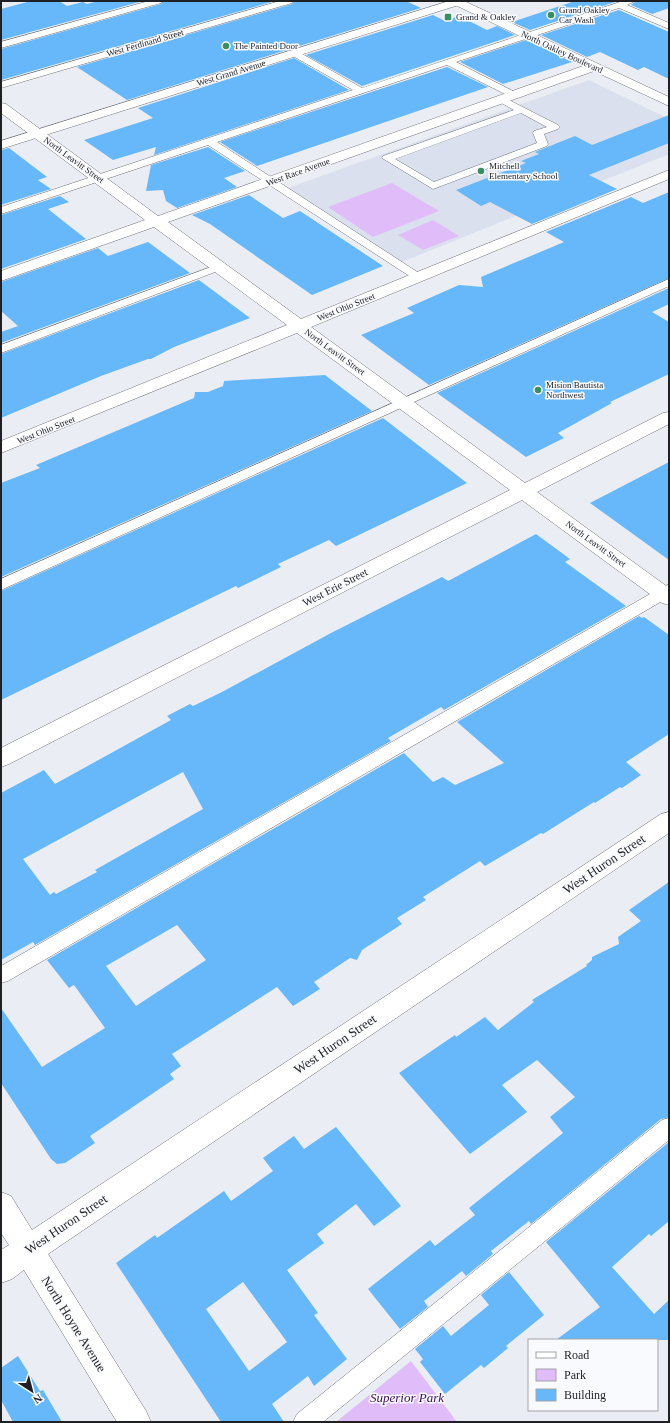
<svg xmlns="http://www.w3.org/2000/svg" width="670" height="1423" font-family="Georgia,serif">
  <style>
    .built { fill: #dae0ee }
    .green { fill: #e0bdf8 }
    .building { fill: #66b8fa; fill-rule: evenodd }
    .lines { fill: none; stroke-linecap: round; stroke-linejoin: round }
    .service-casing { stroke: #6f7278; stroke-width: 1 }
    .minor-casing { stroke: #6f7278; stroke-width: 1 }
    .secondary-casing { stroke: #6f7278; stroke-width: 1 }
    .service { fill: #fff; fill-rule: evenodd }
    .minor { fill: #fff; fill-rule: evenodd }
    .secondary { fill: #fff; fill-rule: evenodd }
    .poi-dot { fill: #398d60; stroke: #f8fafe; stroke-width: 1.5 }
    .labels { text-anchor: middle; dominant-baseline: central; stroke-width: 3; stroke-linejoin: round; paint-order: stroke }
    .far-poi-label { font-size: 9px; fill: #1f2023; stroke: #f8fafe; text-anchor: start }
    .far-street-label { font-size: 9px; fill: #1f2023; stroke: #f8fafe }
    .street-label { font-size: 11px; fill: #1f2023; stroke: #f8fafe }
    .near-street-label { font-size: 13px; fill: #1f2023; stroke: #f8fafe }
    .near-park-label { font-size: 13px; font-style: italic; fill: #3d0d55; stroke: #f8fafe }
  </style>
  <rect width="100%" height="100%" fill="#eaedf4"/>
  <path class="built" d="M589 80 669 119V154L402 262 288 188Z"/>
  <path class="green" d="M392 183 439 211 373 237 328 207Z
    M433 220 459 236 423 250 398 235Z
    M411 1361 457 1422H336Z"/>
  <path class="building" d="M31 1H59L67 6 83 2 87 4 98 1H143L1 40V9Z
    M163 1H275L1 80V49L161 4Z
    M294 1H406L421 8 127 100 77 67 292 4Z
    M575 1H618L530 30 512 22Z
    M636 1H669V8L652 14 631 5Z
    M619 10 669 32V79L644 67 638 70 600 52 587 57 541 35Z
    M433 15 445 21 459 16 487 30 497 26 515 35 362 86 306 55Z
    M526 40 572 62 503 84 460 62Z
    M294 58 349 90 154 155 156 147 113 160 84 140 153 118 138 108Z
    M447 67 488 87 257 166 220 142Z
    M669 115V143L589 175 617 189 532 224 490 202 481 206 456 190 526 163 521 161 539 154 535 152 575 136 592 145Z
    M208 147 245 171 224 178 237 187 177 208 166 201 163 190 146 191 151 165Z
    M9 148 47 177 38 180 51 189 1 205V150Z
    M669 192V278L429 385 361 335 414 313 407 308 459 285 483 287 481 277 564 242 546 232 631 197 643 203Z
    M249 195 283 218 300 211 383 266 312 295 210 224 192 215Z
    M60 196 69 202 48 209 86 239 1 269V215Z
    M148 242 190 273 1 343V332L18 326 1 311V282L98 248 108 256Z
    M199 280 250 318 174 347 151 359H148L101 376 1 418V354Z
    M669 288V304L652 312 669 322V374L610 402 612 403 558 433 564 438 526 457 437 393Z
    M325 375 372 411 1 577V483L40 468 36 465 194 398 195 392H208L223 386 224 381Z
    M383 418 467 483 336 546 329 540 278 564 281 567 238 588 236 586 1 700V591Z
    M669 462V560L590 503Z
    M536 534 570 559 565 562 626 606 444 710 441 707 388 738 391 741 35 945 33 942 1 960V793L44 770 55 784 171 720 167 716 190 704 193 706 222 692 331 633 442 577 448 581ZM183 772 203 809 95 870 97 872 56 894 54 892 50 895 23 859Z
    M639 616 642 618 644 617 669 635V734L626 762 641 775 622 788 620 787 595 803 594 802 543 834 541 833 485 866 480 861 423 897 426 900 397 918 402 924 362 950 357 960 350 958 314 982 320 989 293 1006 277 987 172 1054 181 1066 170 1074 174 1079 90 1136 95 1143 65 1163 57 1164 51 1159 1 1083V1008L42 1067 105 1028 74 985 69 988 47 960 404 753 433 782 443 777 455 785 504 763 457 722ZM177 925 206 960 136 1006 106 966Z
    M669 882V1117L661 1119 531 1224 529 1221 491 1251 493 1254 466 1276 462 1271 424 1301 428 1307 400 1329 368 1289 430 1240 435 1246 475 1215 469 1208 563 1133 550 1117 575 1097 537 1060 502 1085 527 1112 470 1154 399 1073 455 1035 456 1037 485 1017 498 1030 534 1002 532 1000 587 966 586 965 592 960V957L619 944 618 937 641 921 629 910Z
    M336 1127 401 1206 374 1226 356 1204 317 1234 324 1243 287 1270 318 1313 314 1315 347 1359 314 1386 308 1376 272 1404 284 1422H221L116 1263 155 1235 157 1238 224 1191 231 1201 273 1171 263 1158 294 1136 304 1149ZM243 1282 287 1342 249 1371 206 1309Z
    M669 1142V1221L651 1236 649 1234 612 1267 654 1314 669 1300V1340H556L600 1307 546 1242Z
    M509 1272 544 1315 506 1346 508 1348 484 1368 481 1365 445 1394 420 1362 423 1359 415 1349 443 1326 451 1336 489 1305 481 1295Z
    M18 1356 40 1391 43 1390 62 1422H13L1 1400V1368Z"/>
  <g class="lines">
    <g class="service-casing">
      <path id="service" d="M149 1H162L161 3 1 48V42Z
        M280 1H293L292 3 1 88V82Z
        M623 1H635L627 5 669 23V29L619 8 456 62 517 93 519 95 517 97H511L447 65 217 142 422 275 424 277 422 279H414L208 145 1 214V207L353 90 291 55 289 53 291 51H297L362 88Z
        M501 96 558 125 560 127 558 129 544 134 548 144 547 146 433 189 382 158 383 156 514 110 498 101 496 99ZM521 113 547 127 534 131 533 133 537 143 434 182 395 159Z
        M219 264 223 265 225 267 223 269 1 353V345Z
        M669 279V286L1 590V579Z
        M669 585V597L8 981 1 983V966L664 586Z
        M669 1118V1140L323 1422H293L297 1414 662 1120Z"/>
    </g>
    <g class="minor-casing">
      <path id="minor" d="M449 1H464L669 97V106L594 71 168 222 301 319 669 170V179L311 327 525 483 663 413 669 412V424L537 492 669 588V605L662 603 522 500 9 764 1 767V748L510 490 297 333 1 453V441L287 325 154 227 1 281V271L145 220 1 113V103L6 104 158 216 583 66 451 3Z
        M669 812V833L48 1254 146 1411 151 1422H117L24 1270 12 1279 1 1283V1250L9 1245 1 1233V1192L11 1196 32 1230 661 814Z"/>
    </g>
    <g class="secondary-casing">
      <path id="secondary" d="M449 1H467L465 3 1 149V141Z"/>
    </g>
    <use href="#service" class="service"/>
    <use href="#minor" class="minor"/>
    <use href="#secondary" class="secondary"/>
  </g>
  <g class="poi-dot">
    <circle cx="551" cy="15" r="4"/>
    <rect x="444" y="13" width="8" height="8" rx="2"/>
    <circle cx="226" cy="46" r="4"/>
    <circle cx="481" cy="171" r="4"/>
    <circle cx="538" cy="390" r="4"/>
  </g>
  <g class="labels">
    <g class="far-poi-label">
      <text x="559" y="10">Grand Oakley<tspan x="559" dy="10">Car Wash</tspan></text>
      <text x="456" y="17">Grand &amp; Oakley</text>
      <text x="234" y="46">The Painted Door</text>
      <text x="489" y="166">Mitchell<tspan x="489" dy="10">Elementary School</tspan></text>
      <text x="546" y="385">Mision Bautista<tspan x="546" dy="10">Northwest</tspan></text>
    </g>
    <g class="far-street-label">
      <text transform="translate(145 43) rotate(-16)">West Ferdinand Street</text>
      <text transform="translate(562 52) rotate(25)">North Oakley Boulevard</text>
      <text transform="translate(231 73) rotate(-17)">West Grand Avenue</text>
      <text transform="translate(74 160) rotate(36)">North Leavitt Street</text>
      <text transform="translate(298 172) rotate(-20)">West Race Avenue</text>
      <text transform="translate(346 307) rotate(-22)">West Ohio Street</text>
      <text transform="translate(335 352) rotate(36)">North Leavitt Street</text>
      <text transform="translate(46 430) rotate(-22)">West Ohio Street</text>
      <text transform="translate(596 544) rotate(36)">North Leavitt Street</text>
    </g>
    <g class="street-label">
      <text transform="translate(335 587) rotate(-27)">West Erie Street</text>
    </g>
    <g class="near-street-label">
      <text transform="translate(604 864) rotate(-34)">West Huron Street</text>
      <text transform="translate(335 1044) rotate(-34)">West Huron Street</text>
      <text transform="translate(66 1224) rotate(-34)">West Huron Street</text>
      <text transform="translate(74 1324) rotate(58)">North Hoyne Avenue</text>
    </g>
    <g class="near-park-label">
      <text x="407" y="1397">Superior Park</text>
    </g>
  </g>
  <rect width="670" height="1423" fill="none" stroke="#1f2023" stroke-width="4"/>
  <rect x="528" y="1339" width="130" height="72" fill="#f8fafe" stroke="#a1a3a6"/>
  <rect x="536" y="1352" width="20" height="6" fill="#ffffff" stroke="#a1a3a6"/>
  <text x="564" y="1359" font-size="12" fill="#1f2023">Road</text>
  <rect x="536" y="1369" width="20" height="12" fill="#e0bdf8" stroke="#a1a3a6"/>
  <text x="564" y="1379" font-size="12" fill="#1f2023">Park</text>
  <rect x="536" y="1389" width="20" height="12" fill="#66b8fa" stroke="#a1a3a6"/>
  <text x="564" y="1399" font-size="12" fill="#1f2023">Building</text>
  <g transform="translate(32 1391) rotate(144)" stroke="#f8fafe" stroke-width="3" paint-order="stroke">
  <path d="M0-3L7 15L0 10L-7 15Z" fill="#1f2023"/>
  <text y="-6" font-size="11" font-weight="bold" text-anchor="middle" fill="#1f2023">N</text>
  </g>
</svg>
